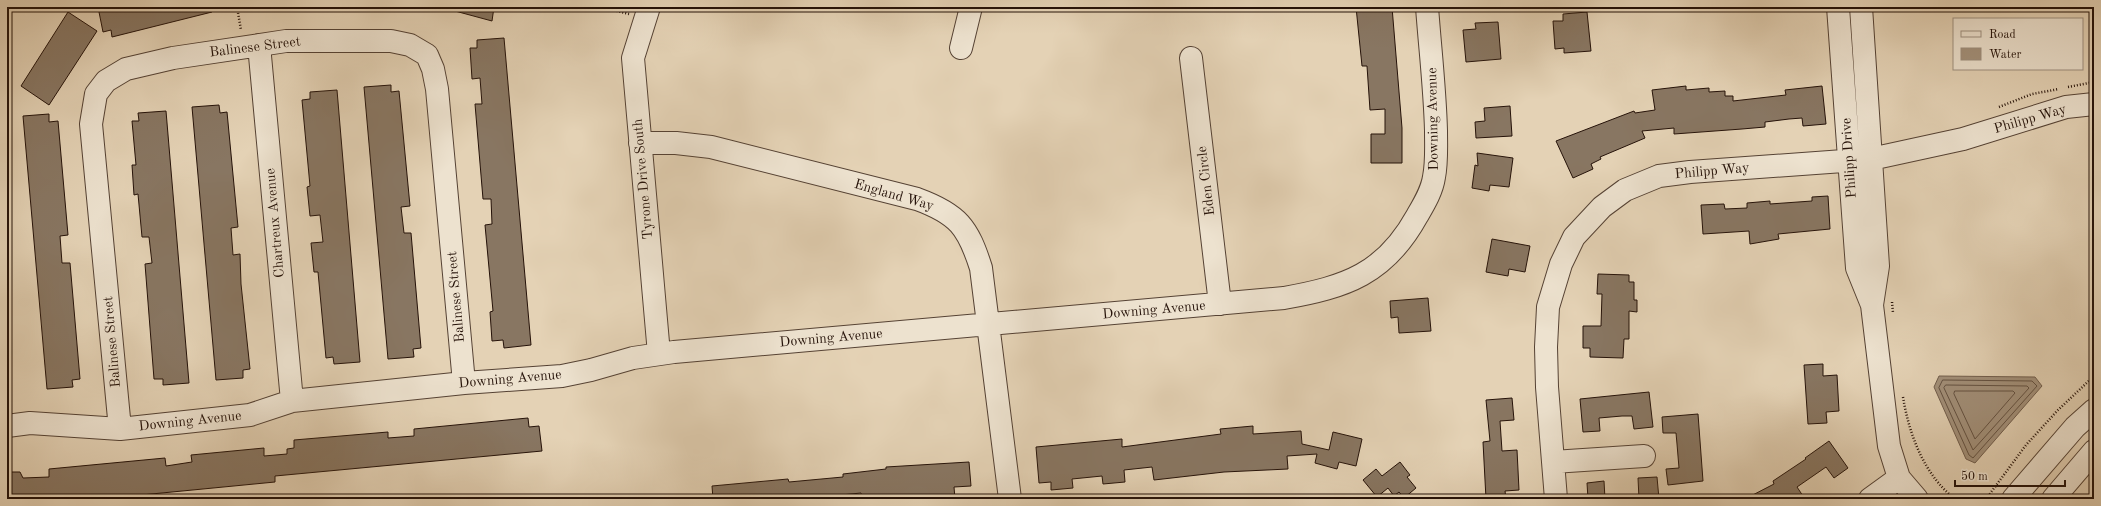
<svg xmlns="http://www.w3.org/2000/svg" width="2101" height="506" font-family="'Old Standard TT',serif">
  <style>
    .water { fill: #a3917b; stroke: #715e4d }
    .lines { fill: none; stroke-linecap: round; stroke-linejoin: round }
    .shore { stroke: #645242; stroke-width: 1 }
    .building { fill: #887662; stroke: #251209 }
    .minor-casing { stroke: #554234; stroke-width: 24 }
    .path { stroke: #251209; stroke-width: 2.5; stroke-dasharray: 1 2; stroke-linecap: butt }
    .minor { stroke: #ede2cf; stroke-width: 22 }
    .labels { text-anchor: middle; dominant-baseline: central; stroke-width: 3.5; stroke-linejoin: round; paint-order: stroke }
    .street-label { font-size: 14px; fill: #251209; stroke: #ede2cf }
  </style>
  <rect width="100%" height="100%" fill="#e4d2b5"/>
  <filter id="stains"><feTurbulence type="fractalNoise" baseFrequency=".005" numOctaves="4"/><feColorMatrix values="0 0 0 0 .2 0 0 0 0 .09 0 0 0 0 .02 0 0 0 .5 -.17"/></filter>
  <radialGradient id="worn" r=".72"><stop offset=".6" stop-color="#630" stop-opacity="0"/><stop offset="1" stop-color="#630" stop-opacity=".3"/></radialGradient>
  <path class="water" d="M1939 376 2035 377 2042 386 1975 463 1966 459 1934 387Z"/>
  <g class="lines">
    <path class="shore" d="M1943 380 2032 381 2037 386 1973 458 1969 455 1939 388Z
      M1946 385 2027 386 2029 388 1973 450 1944 388Z
      M1955 391H2013L2015 393 1975 439 1954 394Z"/>
  </g>
  <path class="building" d="M98 7H212V12L112 37 111 30 103 32Z
    M455 7H494L492 21 455 11Z
    M1356 7H1392L1402 128V163H1371V134H1385V109L1370 110 1367 66H1362Z
    M68 12 97 31 49 105 21 86Z
    M1587 12 1591 51 1564 53V48L1555 49 1553 21H1563V14Z
    M1498 22 1501 59 1466 62 1463 30 1476 29 1475 23Z
    M504 38 531 345 504 348 503 340 492 341 490 312 493 311 485 225 492 224 491 199H483L475 104H482L480 78 472 79 470 48H477V40Z
    M391 85V92L399 91 410 206 401 207 404 233H411L421 348 413 349 414 357 388 359 364 87Z
    M1686 86V90L1709 88V92L1725 91V96H1733V101L1786 95 1785 90 1822 86 1826 124 1803 126 1802 118 1789 119 1765 122V127L1742 129 1674 134V128L1642 131 1645 138 1600 157 1601 159 1591 164 1593 169 1573 178 1556 141 1634 111 1635 113 1655 110 1652 90Z
    M337 90 360 362 334 364 333 357 326 358 318 272H314L311 243 323 242 320 215 310 216 307 187 310 186 302 100 310 99V92Z
    M219 105 220 113 227 112 238 227 231 228 233 255 240 254 241 284 250 369 243 370V378L216 380 192 107Z
    M1510 106 1512 136 1476 138 1475 122 1485 121 1484 108Z
    M166 111 189 383 163 385V379H154L145 264 152 263 149 237H142L138 194 134 195 132 165H136L132 121H139L138 113Z
    M49 114V122L58 121 68 235 60 236 62 263H70L80 379 72 380 73 387 47 389 23 116Z
    M1477 153 1513 158 1509 187 1490 185 1489 191 1472 188 1475 165 1478 166Z
    M1828 196 1830 229 1778 234 1779 239 1750 244 1749 231 1703 234 1701 205 1724 204 1725 209 1747 208V203L1770 201V204L1812 201V197Z
    M1492 239 1530 246 1525 272 1509 269 1508 276 1486 272Z
    M1598 274 1629 275V282H1634V300H1637V312L1629 311V339H1624L1623 358 1590 357V348H1583V326H1601L1602 294H1597Z
    M1428 298 1431 331 1399 333 1398 317 1391 318 1390 301Z
    M1823 364V376L1837 375 1839 411 1826 412 1827 423 1808 424 1804 365Z
    M1649 392 1653 427 1634 429 1632 416H1622L1599 418 1600 431 1583 432 1580 399Z
    M1512 398 1514 420 1500 421 1502 451 1517 450 1519 490 1505 491 1506 499H1486L1483 442 1490 441 1486 400Z
    M1698 414 1703 481 1668 485 1666 469 1679 468 1677 444 1676 433H1663L1662 417Z
    M528 418 529 427 539 426 542 451 275 476V482L100 499H7V472H20L23 478 49 477V469L165 458 166 466 192 462 191 455 264 448V456L287 454V449L294 448V440L388 432V438L414 436V429Z
    M1253 426V434L1301 431 1302 444 1329 450 1333 432 1362 439 1356 466 1339 462 1337 469 1315 463 1317 454 1287 456 1288 469 1224 472 1154 480 1152 467 1124 470 1125 482 1103 484 1102 476 1072 479 1073 488 1051 490V482L1039 483 1036 447 1122 439V447L1221 434 1220 429Z
    M1829 441 1848 468 1834 478 1826 467 1797 487 1805 499H1745L1774 484 1773 481 1806 459 1805 458Z
    M969 462 971 486 954 487 955 499H862L861 493 831 496V499H713L712 486 788 479 789 482 843 477V474L886 469V467Z
    M1400 462 1410 475 1407 477 1416 488 1404 498 1399 492 1394 496 1388 488 1377 497 1363 480 1376 469 1382 476Z
    M1657 477 1659 499H1639L1638 478Z
    M1604 481 1605 499H1588L1587 483Z"/>
  <g class="lines">
    <g class="minor-casing">
      <path id="minor" d="M649 7 633 58 659 354
        M1838 7 1857 268 1872 305 1889 446 1899 478 1917 499
        M1861 7 1878 266 1872 305
        M259 45 292 401
        M961 48 971 7
        M1191 58 1220 304
        M640 143H676L711 147 917 199C958 214 968 227 981 268L1010 499
        M7 426 30 423 120 429 250 415 292 401 464 383 562 376 591 370 633 358 674 352 1284 298C1346 287 1385 274 1417 216 1424 204 1432 191 1434 177 1437 162 1436 146 1436 131 1435 90 1430 48 1427 7
        M120 429 91 124 96 94 106 81 126 69 173 58 286 41H391L410 45 427 55 433 69 437 89 464 383
        M1553 462 1644 456
        M1556 499 1547 387 1546 347 1548 307 1561 264 1574 237 1602 207 1625 190 1659 176 1690 172 1871 159 1963 139 2066 107 2094 104
        M1870 499 1899 478
        M2013 499 2075 427 2094 410
        M2053 499 2094 451"/>
    </g>
    <path class="path" d="M237 7 241 30
      M602 7 629 14
      M2068 87 2094 82
      M1999 107 2032 94 2059 89
      M1892 302 1893 313
      M1903 397C1909 434 1924 475 1955 499
      M1986 499 2026 445 2057 411 2094 376"/>
    <use href="#minor" class="minor"/>
  </g>
  <g class="labels">
    <g class="street-label">
      <text transform="translate(255 47) rotate(-7)">Balinese Street</text>
      <text transform="translate(1433 119) rotate(-91)">Downing Avenue</text>
      <text transform="translate(2030 119) rotate(-16)">Philipp Way</text>
      <text transform="translate(1849 158) rotate(-94)">Philipp Drive</text>
      <text transform="translate(1712 171) rotate(-5)">Philipp Way</text>
      <text transform="translate(643 179) rotate(-95)">Tyrone Drive South</text>
      <text transform="translate(1206 181) rotate(-97)">Eden Circle</text>
      <text transform="translate(894 195) rotate(16)">England Way</text>
      <text transform="translate(275 223) rotate(-95)">Chartreux Avenue</text>
      <text transform="translate(456 297) rotate(-95)">Balinese Street</text>
      <text transform="translate(1154 310) rotate(-5)">Downing Avenue</text>
      <text transform="translate(831 338) rotate(-5)">Downing Avenue</text>
      <text transform="translate(112 342) rotate(-95)">Balinese Street</text>
      <text transform="translate(510 379) rotate(-5)">Downing Avenue</text>
      <text transform="translate(190 421) rotate(-6)">Downing Avenue</text>
    </g>
  </g>
  <rect width="2101" height="506" fill="none" stroke="#e4d2b5" stroke-width="24"/>
  <rect x="8" y="8" width="2085" height="490" fill="none" stroke="#251209" stroke-width="2"/>
  <rect x="12" y="12" width="2077" height="482" fill="none" stroke="#251209"/>
  <rect x="1953" y="18" width="130" height="52" fill="#ede2cf" stroke="#9d8f80"/>
  <rect x="1961" y="31" width="20" height="6" fill="#ede2cf" stroke="#9d8f80"/>
  <text x="1989" y="38" font-size="12" fill="#251209">Road</text>
  <rect x="1961" y="48" width="20" height="12" fill="#a3917b" stroke="#9d8f80"/>
  <text x="1989" y="58" font-size="12" fill="#251209">Water</text>
  <path d="M1955 480v6h110v-6" fill="none" stroke="#251209" stroke-width="2"/>
  <text x="1961" y="480" font-size="12" fill="#251209" stroke="#ede2cf" stroke-width="3" paint-order="stroke">50 m</text>
  <rect width="100%" height="100%" filter="url(#stains)"/>
  <rect width="100%" height="100%" fill="url(#worn)"/>
</svg>
